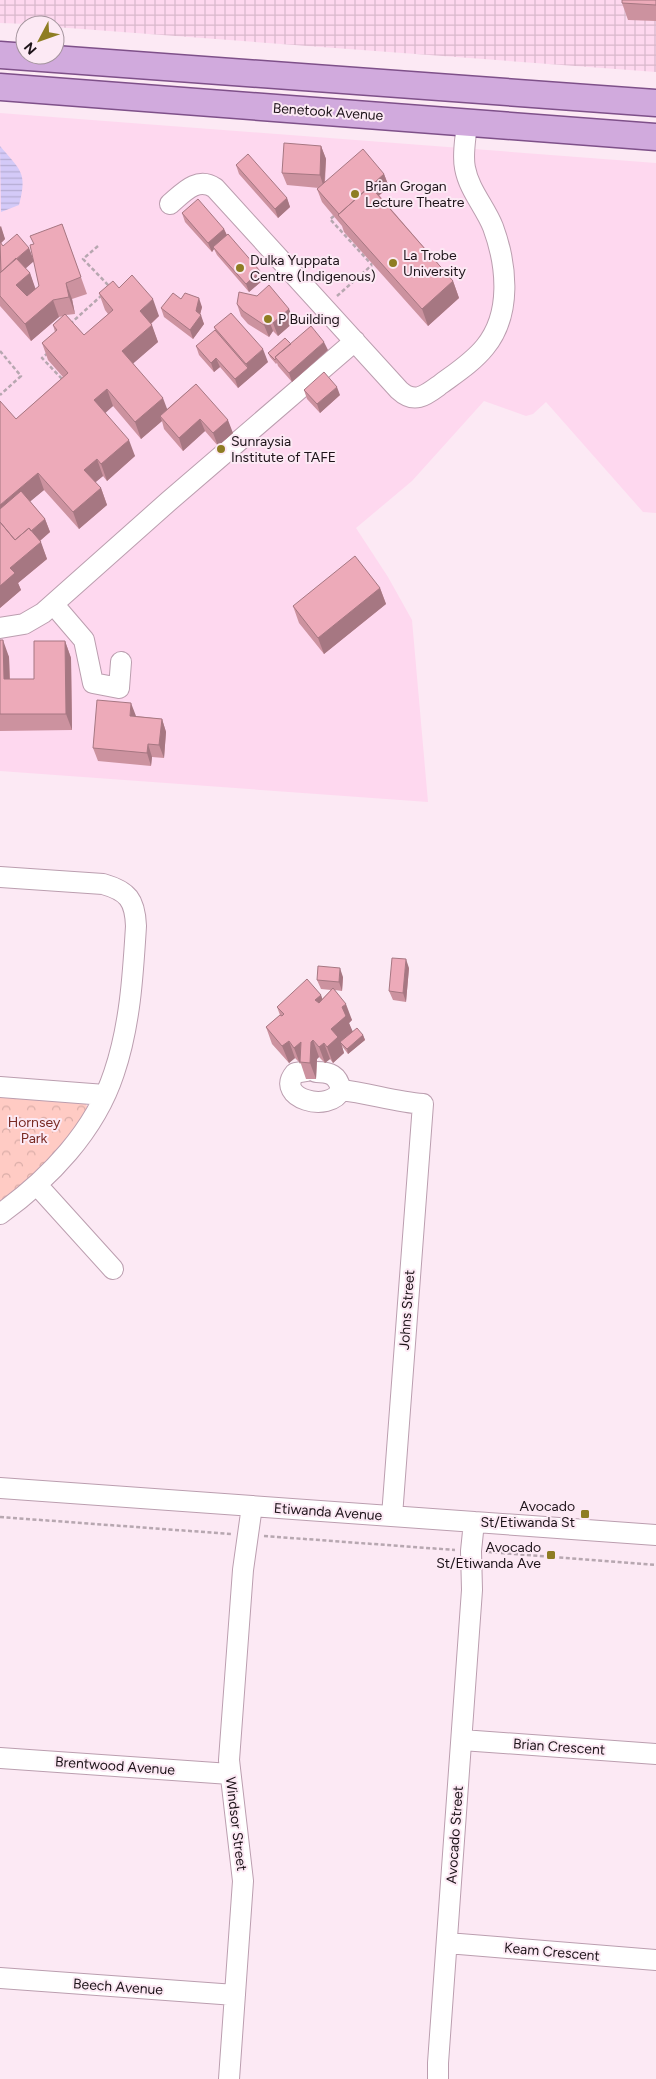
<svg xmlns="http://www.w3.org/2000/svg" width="656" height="2079" font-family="Figtree,sans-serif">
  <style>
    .built { fill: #fed8ef }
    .industrial { fill: url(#industrial-grid) }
    .park { fill: url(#park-crowns) }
    .water { fill: url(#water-rules) }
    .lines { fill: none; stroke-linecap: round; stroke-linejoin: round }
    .minor-casing { stroke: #bb9eaf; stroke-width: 22 }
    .major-casing { stroke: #7e5089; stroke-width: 29 }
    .path { stroke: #b7a7b0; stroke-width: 2.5; stroke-dasharray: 4 2.5; stroke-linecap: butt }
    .minor { stroke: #fff; stroke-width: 20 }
    .major { stroke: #d1aadd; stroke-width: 26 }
    .wall { fill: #cc929f; fill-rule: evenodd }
    .shaded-wall { fill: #a67782 }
    .building { fill: #edaab9; stroke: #a67782 }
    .poi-dot { fill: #8e7d23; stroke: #fce9f4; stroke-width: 2 }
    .labels { text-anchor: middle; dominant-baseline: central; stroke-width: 4; stroke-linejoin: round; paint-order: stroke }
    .street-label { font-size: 14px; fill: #1d1319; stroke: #fce9f4 }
    .poi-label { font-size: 14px; fill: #1d1319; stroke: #fce9f4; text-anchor: start }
    .park-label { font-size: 14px; fill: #782a23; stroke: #fce9f4 }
  </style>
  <defs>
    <pattern id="industrial-grid" width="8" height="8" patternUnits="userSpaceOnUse" patternTransform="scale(1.25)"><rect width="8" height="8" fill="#fed8ef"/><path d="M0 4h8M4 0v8" fill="none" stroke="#d9b8cc"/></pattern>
    <pattern id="park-crowns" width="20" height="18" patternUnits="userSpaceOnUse" patternTransform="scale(1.25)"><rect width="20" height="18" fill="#ffcbc4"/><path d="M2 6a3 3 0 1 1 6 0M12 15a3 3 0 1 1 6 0" fill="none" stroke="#daada8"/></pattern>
    <pattern id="water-rules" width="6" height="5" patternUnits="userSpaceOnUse" patternTransform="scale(1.25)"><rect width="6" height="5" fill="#d4caf8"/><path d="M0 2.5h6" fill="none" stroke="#b6add4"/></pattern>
  </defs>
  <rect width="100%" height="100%" fill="#fce9f4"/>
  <path class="built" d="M0 113 656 163V513L643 512 546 402 533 414 526 416 484 401 412 481 356 528 388 577 412 620 428 802 0 771Z"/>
  <path class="industrial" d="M0 0H656V72L55 27V25L0 23Z"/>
  <path class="park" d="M0 1095 84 1101 88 1108 67 1142 0 1205Z"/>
  <path class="water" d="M0 146C20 170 28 172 19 205L1 212Z"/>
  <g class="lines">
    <g class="minor-casing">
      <path id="minor" d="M170 204C183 193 197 176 215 188L399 390C415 405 426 395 441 384 456 373 473 362 485 347 512 314 507 265 493 227 485 207 469 190 465 168 462 154 466 137 467 123
        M54 605 84 640 93 683 119 688 121 662
        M0 628 24 624 43 613 169 501 355 341
        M0 877 103 884C128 891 135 900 136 926 133 975 130 1026 114 1073 95 1131 49 1179 0 1214
        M307 1071 295 1073C274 1098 330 1114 341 1090 369 1093 395 1102 423 1104L392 1516
        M316 1072C330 1072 338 1075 341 1090
        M0 1087 105 1095
        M37 1185 113 1269
        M0 1488 656 1535
        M462 1740 656 1754
        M0 1758 230 1774
        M447 1943 656 1960
        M0 1978 235 1995
        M229 2079 243 1881 229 1760 243 1570 252 1506
        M438 2079V2063L472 1590 471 1551 474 1522"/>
    </g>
    <g class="major-casing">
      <path id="major" d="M0 55 656 103
        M0 87 656 137"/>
    </g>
    <path class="path" d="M334 216 330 219 372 265
      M98 246 83 259 110 287
      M337 296 372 265
      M70 324 101 296
      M0 351 21 376 0 395
      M48 353 42 358 64 381
      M0 1517 231 1534
      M264 1536 455 1550
      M488 1552 656 1565"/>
    <use href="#minor" class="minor"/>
    <use href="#major" class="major"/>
  </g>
  <path class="wall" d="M656 0V21L628 20 622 3Z
    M321 146 326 159 325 183 384 174 389 187 379 195 453 281 459 298 428 326 344 232 342 226 322 202 317 189 319 188 287 185 282 173Z
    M236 165 287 198 290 207 278 218 239 174Z
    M182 213 224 229 227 235 260 271 263 280 249 292 217 255 214 249 212 252 185 222Z
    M62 224 87 294 72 299 75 314 66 315 84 335 108 314 105 310 99 293 119 288 159 316 151 324 158 342 133 363 167 409 196 384 233 433 218 446 205 431 183 451 164 429 162 421 141 439 113 406 105 412 135 456 107 481 103 476 95 482 101 488 107 505 79 529 44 490 30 501 45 519 50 532 40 541 47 559 18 583 21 590 0 608 16 419 63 377 48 360 42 343 55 332 53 325 63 316 59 317 31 341 0 306V226L5 239 1 243 3 246 29 248 33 260 34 244ZM34 261 39 286 35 289 30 273 25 268Z
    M181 299 202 307 200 315 204 324 193 339 164 317 161 308Z
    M237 304 289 309 294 322 278 336 273 331 269 337 248 324 241 316Z
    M214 327 268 362 238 388 220 367 214 372 199 355 196 346 216 332Z
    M291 344 328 350 292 382 278 366 277 363 276 364 270 357 268 353Z
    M304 390 340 395 320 413 307 399Z
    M380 588 386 604 324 654 299 623 293 606Z
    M0 640 9 657 10 679H34L65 641 71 658 72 730 0 731Z
    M136 716 162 719 166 732 164 758 152 757 151 766 98 761 93 748Z
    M409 968 406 1002 393 1000 389 991Z
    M343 977 342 991 335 990 352 1020 349 1023 352 1032 363 1035 365 1040 348 1054 342 1046 341 1043 344 1053 333 1063 330 1059 325 1063 319 1057 317 1059 316 1079H306L301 1064 295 1058 289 1063 272 1044 266 1027 280 1015 277 1007 321 995 322 999 331 990 321 989 317 980Z"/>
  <path class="shaded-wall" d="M321 146 326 159 324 188 320 175Z
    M384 174 389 187 346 224 339 214Z
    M287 198 290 207 278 218 275 209Z
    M1 226 5 239 0 244V227Z
    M224 229 228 238 213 247 214 249 212 252 208 243Z
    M29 248 34 261 15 278 9 266Z
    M260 271 263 280 249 292 246 284Z
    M30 273 36 290 22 301 16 285Z
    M453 281 459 298 428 326 422 309Z
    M66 283 72 299 75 314 69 297Z
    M199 298 202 307 199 318 201 315 204 324 193 339 190 330Z
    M153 299 159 316 146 328 140 311Z
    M53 300 59 317 31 341 25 324Z
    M289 309 294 322 278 336 273 323Z
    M268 318 273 331 269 337 264 325Z
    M152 325 158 342 128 368 122 351Z
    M324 342 328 350 292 382 289 373Z
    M263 349 268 362 238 388 235 379 248 368 246 364Z
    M216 358 220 367 214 372 211 363Z
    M337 387 340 395 320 413 317 404Z
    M107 389 113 406 101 417 94 400Z
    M163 398 169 414 160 416 162 421 141 439 135 422Z
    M200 419 205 431 183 451 179 438Z
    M228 420 233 433 218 446 213 433Z
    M129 440 135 456 107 481 101 464Z
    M97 459 103 476 90 487 84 470Z
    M38 473 44 490 1 526 0 525V505Z
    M101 488 107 505 79 529 73 512Z
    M45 519 50 532 21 557 17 544Z
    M41 542 47 559 18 583 21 590 0 608V586L10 568Z
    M380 588 386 604 324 654 318 638Z
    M3 640 9 657 10 695 4 679Z
    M65 641 71 658 72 730 66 714Z
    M131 703 136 716H130Z
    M162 719 166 732 164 758 159 745Z
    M148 744 152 757 151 766 147 753Z
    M406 959 409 968 406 1002 403 993Z
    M340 968 343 977 342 991 339 982Z
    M321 995 327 1012 315 1000Z
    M346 1004 352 1020 349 1023 353 1032 341 1043 344 1053 333 1063 327 1047 331 1029 342 1007Z
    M363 1035 365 1040 348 1054 347 1049Z
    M313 1040 319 1057 317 1059 316 1079 310 1063 311 1042Z
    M289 1041 295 1058 289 1063 282 1046Z
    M301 1042 300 1062V1064L294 1048Z
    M324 1043 330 1059 325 1063 319 1047Z"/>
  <path class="building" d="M622 0H656V5L622 3Z
    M284 143 321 146 320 175 282 173Z
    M363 149 384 174 339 214 317 189Z
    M248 154 287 198 275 209 236 165Z
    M370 186 453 281 422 309 338 215Z
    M198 199 224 229 208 243 182 213Z
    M62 224 81 277 66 283 69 297 53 300 25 324 0 296V273L16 258 30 273 16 285 27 296 39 286 30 245 34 244 30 236Z
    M17 234 29 248 1 272 0 242 3 246Z
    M228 234 260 271 246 284 213 247Z
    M132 275 153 299 140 311 152 325 122 351 163 398 135 422 107 389 94 400 129 440 101 464 97 459 84 470 101 488 73 512 38 473 0 505V401L16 419 68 373 42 343 57 330 53 325 65 314 84 335 113 310 99 293 113 281 119 288Z
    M269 285 289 309 273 323 268 318 264 325 243 311 237 304 239 292 257 296Z
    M173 293 181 299 185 293 199 298 196 311 201 315 190 330 161 308Z
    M231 313 263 349 246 364 214 327Z
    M311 326 324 342 289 373 275 357Z
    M215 330 248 368 235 379 216 358 211 363 196 346Z
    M285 338 291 344 275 357 276 358 275 360 268 353Z
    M324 372 337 387 317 404 304 390Z
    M196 384 228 420 213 433 200 419 179 438 160 416Z
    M21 491 45 519 31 531 29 528 15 540 0 522V509Z
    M0 522 15 540 29 528 41 542 10 568 15 573 0 586Z
    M355 556 380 588 318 638 293 606Z
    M0 640H3L4 679H34V641H65L66 714H0Z
    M97 700 131 703 130 716 162 719 159 745 148 744 147 753 93 748Z
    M392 958 406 959 403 993 389 991Z
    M318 966 340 968 339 982 317 980Z
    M307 979 321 995 315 1000 319 1003 333 988 346 1004 342 1007 346 1016 331 1029 338 1037 327 1047 324 1043 319 1047 313 1040 311 1042 310 1063 300 1062 301 1042 294 1048 289 1041 282 1046 266 1027 280 1015 282 1016 284 1014 277 1007Z
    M357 1028 363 1035 347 1049 340 1042Z"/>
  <g class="poi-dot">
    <circle cx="355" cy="194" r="5"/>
    <circle cx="393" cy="263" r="5"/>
    <circle cx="240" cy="268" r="5"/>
    <circle cx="268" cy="319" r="5"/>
    <circle cx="221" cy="449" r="5"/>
    <rect x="580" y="1509" width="10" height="10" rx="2.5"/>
    <rect x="546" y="1550" width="10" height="10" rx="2.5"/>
  </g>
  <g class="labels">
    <g class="street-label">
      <text transform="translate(328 112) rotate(4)">Benetook Avenue</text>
      <text transform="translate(407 1310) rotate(-86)">Johns Street</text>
      <text transform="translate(328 1512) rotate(4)">Etiwanda Avenue</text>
      <text transform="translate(559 1747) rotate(4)">Brian Crescent</text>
      <text transform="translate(115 1766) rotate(4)">Brentwood Avenue</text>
      <text transform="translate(236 1824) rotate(83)">Windsor Street</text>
      <text transform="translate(455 1835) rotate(-86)">Avocado Street</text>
      <text transform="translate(552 1952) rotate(5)">Keam Crescent</text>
      <text transform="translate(118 1987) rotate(4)">Beech Avenue</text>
    </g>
    <g class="poi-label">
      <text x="365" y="186">Brian Grogan<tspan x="365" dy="16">Lecture Theatre</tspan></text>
      <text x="403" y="255">La Trobe<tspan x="403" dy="16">University</tspan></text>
      <text x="250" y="260">Dulka Yuppata<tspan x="250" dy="16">Centre (Indigenous)</tspan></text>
      <text x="278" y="319">P Building</text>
      <text x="231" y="441">Sunraysia<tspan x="231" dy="16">Institute of TAFE</tspan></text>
      <text x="575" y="1506" text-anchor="end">Avocado<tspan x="575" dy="16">St/Etiwanda St</tspan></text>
      <text x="541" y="1547" text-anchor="end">Avocado<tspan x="541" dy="16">St/Etiwanda Ave</tspan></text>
    </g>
    <g class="park-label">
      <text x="34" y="1122">Hornsey<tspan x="34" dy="16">Park</tspan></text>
    </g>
  </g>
  <g transform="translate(40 40) rotate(229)"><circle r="24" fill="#fce9f4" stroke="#a3939c"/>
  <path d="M0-4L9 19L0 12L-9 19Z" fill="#8e7d23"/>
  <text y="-8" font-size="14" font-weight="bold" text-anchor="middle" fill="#1d1319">N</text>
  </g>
</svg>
